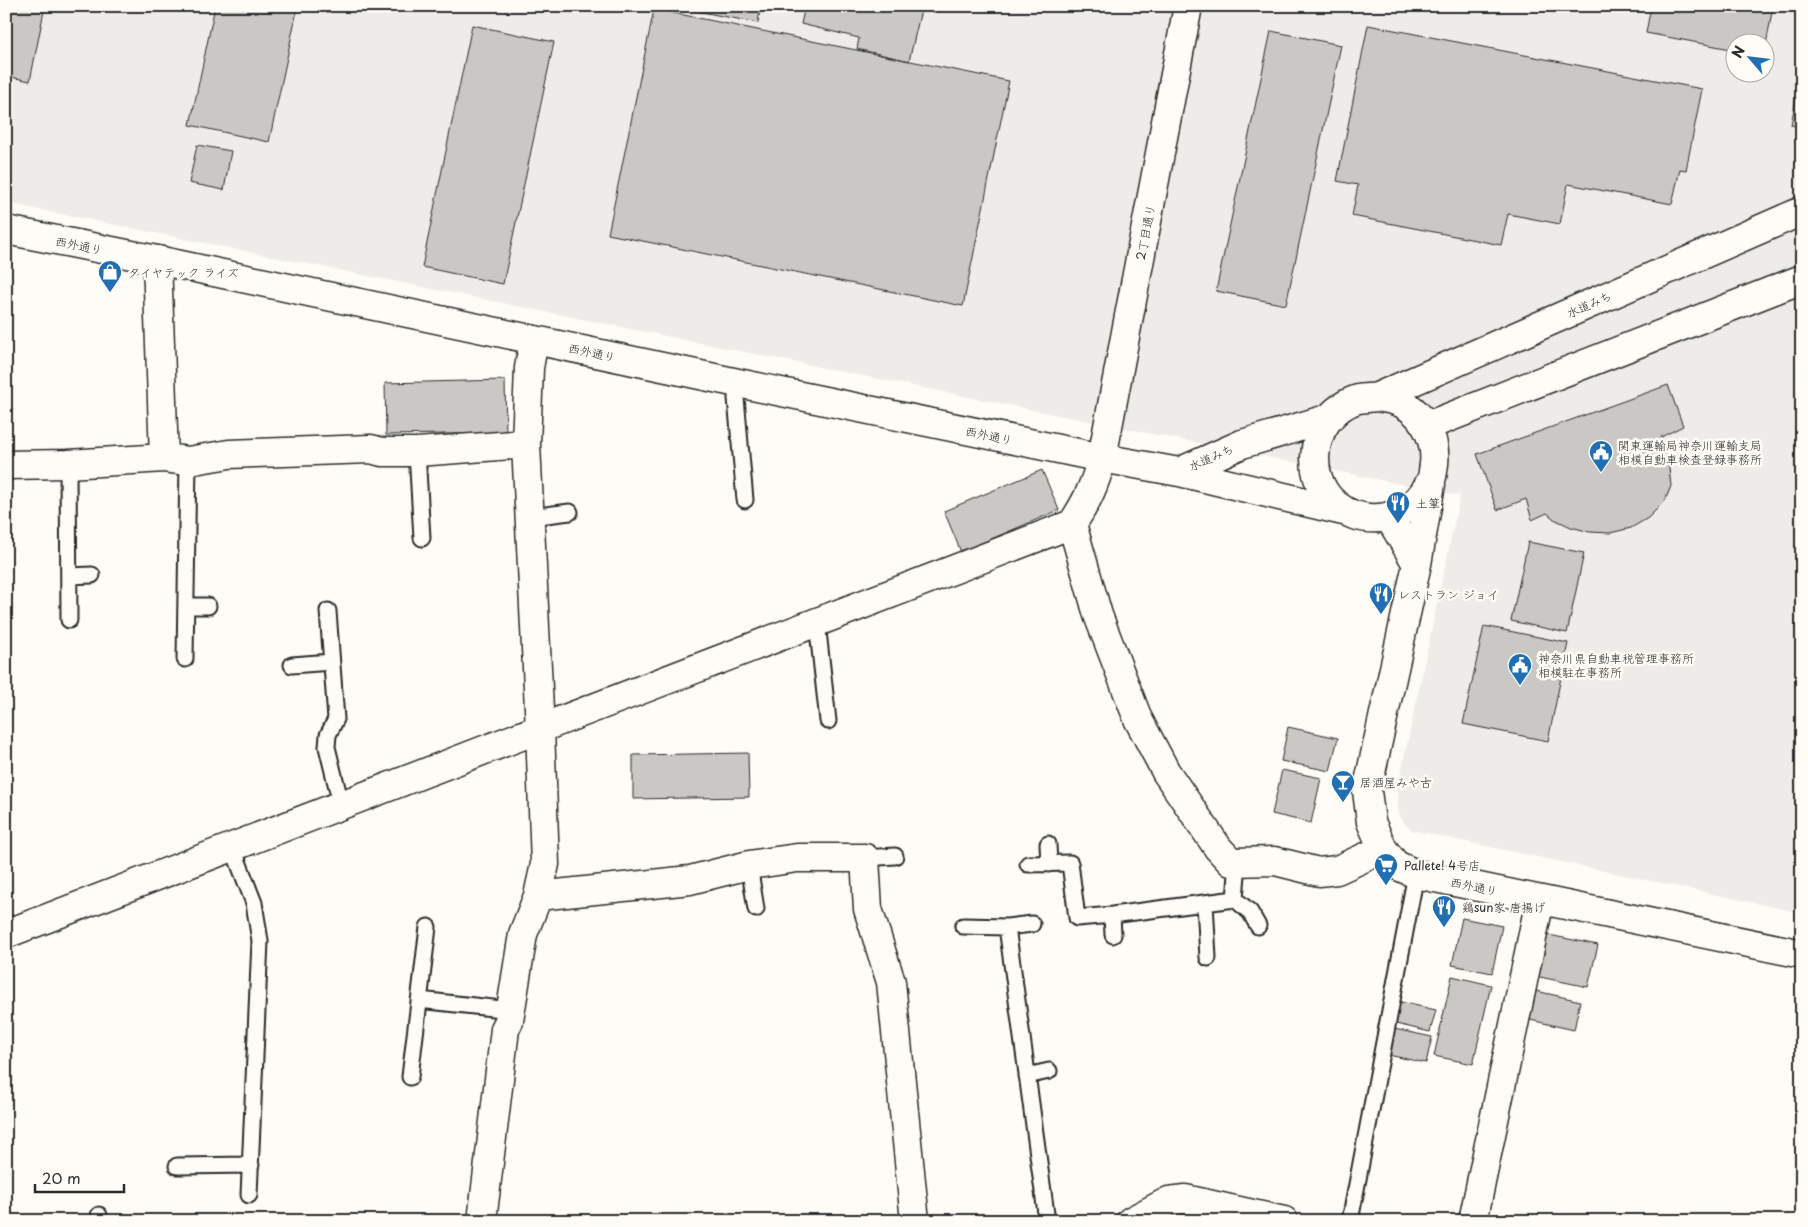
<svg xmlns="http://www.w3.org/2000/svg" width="1808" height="1227" font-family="'Playpen Sans','Klee One',sans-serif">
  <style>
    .built { fill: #edece8; fill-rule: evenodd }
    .building { fill: #c9c8c4; stroke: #2b2b2b }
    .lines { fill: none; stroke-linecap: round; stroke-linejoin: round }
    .lane-casing { stroke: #2b2b2b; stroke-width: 19 }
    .street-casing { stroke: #2b2b2b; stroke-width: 31 }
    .secondary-casing { stroke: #2b2b2b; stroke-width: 31 }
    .lane { stroke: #fdfcf7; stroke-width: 15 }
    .street { stroke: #fdfcf7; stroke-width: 28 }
    .secondary { stroke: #fdfcf7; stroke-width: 28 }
    .labels { text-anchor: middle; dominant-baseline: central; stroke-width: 5; stroke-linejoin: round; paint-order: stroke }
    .street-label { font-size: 12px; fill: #2b2b2b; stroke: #fdfcf7 }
    .poi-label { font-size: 12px; fill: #2b2b2b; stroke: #fdfcf7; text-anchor: start }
  </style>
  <rect width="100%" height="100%" fill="#fdfcf7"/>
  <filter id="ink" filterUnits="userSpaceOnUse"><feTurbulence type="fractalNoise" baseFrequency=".02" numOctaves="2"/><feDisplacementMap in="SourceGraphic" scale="10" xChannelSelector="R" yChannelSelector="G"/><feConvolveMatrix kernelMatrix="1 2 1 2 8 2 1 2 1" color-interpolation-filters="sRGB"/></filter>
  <g filter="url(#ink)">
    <path class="built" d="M6 6H1802V913L1411 830 1399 817 1397 792 1460 496 6 203ZM1736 42H1766V72H1736Z"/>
    <path class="building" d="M6 6H45L30 81 6 76Z
      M215 6H298L269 142 190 125Z
      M534 6H561L560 12Z
      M671 6H769L767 12 760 10 758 23Z
      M805 6H922L909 61 857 49 859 38 801 24Z
      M1651 6H1773L1766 45V42H1736V50L1646 33Z
      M654 9 1009 81 963 306 608 234Z
      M472 25 554 42 503 284 422 267Z
      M1368 25 1702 89 1686 170 1680 169 1672 204 1568 184 1560 224 1508 214 1501 245 1352 216 1358 185 1337 181Z
      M1271 31 1341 45 1286 305 1216 291Z
      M1799 81 1802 82V127L1791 125Z
      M197 145 231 151 224 190 189 183Z
      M505 380 506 433 386 435 385 383Z
      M1668 385 1683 426 1661 437 1669 468 1671 486 1665 501 1648 518 1631 528 1610 533 1590 532 1571 527 1554 519 1547 513 1532 520 1526 499 1497 510 1477 454Z
      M1042 470 1059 510 961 552 944 511Z
      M1528 542 1584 553 1567 633 1511 621Z
      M1484 626 1568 643 1548 741 1463 724Z
      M1288 727 1338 738 1330 771 1281 761Z
      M748 753 749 797 633 799V755Z
      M1282 770 1321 778 1311 823 1272 814Z
      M1462 918 1502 926 1492 973 1452 965Z
      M1544 934 1598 945 1588 987 1535 976Z
      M1452 976 1491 985 1473 1064 1434 1056Z
      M1532 990 1580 1001 1574 1030 1526 1019Z
      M1396 1001 1436 1010 1430 1032 1392 1023Z
      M1394 1029 1432 1037 1426 1063 1388 1055Z"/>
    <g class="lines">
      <g class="lane-casing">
        <path id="lane" d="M738 383 736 398 745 500
          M417 452 422 538
          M68 464 69 620
          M530 517 570 512
          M69 576 92 575
          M186 606H208
          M328 611 336 719 328 735 327 747 341 804
          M817 622 828 721
          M185 659 188 461
          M292 665 331 662
          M1048 844 1049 864
          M232 846 254 903 260 941 249 1195
          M865 858 895 856
          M1028 864 1070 863 1077 918 1112 915 1235 899 1238 862
          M749 865 756 909
          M1235 899 1250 912 1258 926
          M1205 903 1208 958
          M1112 915 1113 935
          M963 926 1007 927 1047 1221
          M1007 927 1032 924
          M419 1000 511 1010
          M1027 1076 1049 1071
          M410 1077 428 927
          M177 1166 251 1165
          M99 1221V1215
          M1350 1221 1416 874"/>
      </g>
      <g class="street-casing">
        <path id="street" d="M157 260 164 458
          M6 465 68 464 164 458 188 461 229 454 371 449 382 452H417L526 444
          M1072 524 1098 615 1138 719 1166 772 1218 848 1231 862 1275 861 1319 872 1337 870 1383 849
          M538 896 690 880 749 865 797 858H865L868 909 891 982 915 1221
          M6 934C361 795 717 660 1072 524 1087 502 1095 484 1102 458
          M482 1221 505 1029 509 1021 523 934 538 896 545 864 540 729 526 444 529 368 534 340
          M1131 1221 1169 1201 1185 1199 1284 1221
          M1473 1221 1540 900"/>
      </g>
      <g class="secondary-casing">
        <path id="secondary" d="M6 230 157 260 738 383 1102 458 1179 472 1347 512
          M1377 397C1383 398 1390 399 1396 401 1421 409 1437 438 1434 464 1433 470 1433 477 1430 482 1422 498 1411 508 1395 514 1382 520 1367 519 1354 515 1299 495 1304 416 1358 399 1364 398 1371 398 1377 397L1802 211
          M1427 426 1802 279
          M1102 458 1188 6
          M1179 472 1242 444 1330 418
          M1431 484 1417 564 1367 791 1371 822 1383 849 1396 865 1416 874 1802 954
          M1389 517 1417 564"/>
      </g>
      <use href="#lane" class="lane"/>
      <use href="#street" class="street"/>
      <use href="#secondary" class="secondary"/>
    </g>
  </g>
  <defs>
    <g id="shop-pin" transform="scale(1.25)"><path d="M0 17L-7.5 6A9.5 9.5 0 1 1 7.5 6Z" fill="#1f6fb2" stroke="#fdfcf7"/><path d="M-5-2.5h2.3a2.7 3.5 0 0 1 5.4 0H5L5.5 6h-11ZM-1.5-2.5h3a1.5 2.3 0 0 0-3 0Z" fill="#fff"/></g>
    <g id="civic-pin" transform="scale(1.25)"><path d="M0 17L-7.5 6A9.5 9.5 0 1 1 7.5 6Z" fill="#1f6fb2" stroke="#fdfcf7"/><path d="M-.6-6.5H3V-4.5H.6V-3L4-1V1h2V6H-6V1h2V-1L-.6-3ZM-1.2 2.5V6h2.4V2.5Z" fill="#fff"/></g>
    <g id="restaurant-pin" transform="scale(1.25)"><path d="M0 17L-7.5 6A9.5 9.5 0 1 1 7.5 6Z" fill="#1f6fb2" stroke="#fdfcf7"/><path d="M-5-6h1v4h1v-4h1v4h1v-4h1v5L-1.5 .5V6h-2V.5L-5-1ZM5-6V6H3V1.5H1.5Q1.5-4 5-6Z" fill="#fff"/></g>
    <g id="bar-pin" transform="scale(1.25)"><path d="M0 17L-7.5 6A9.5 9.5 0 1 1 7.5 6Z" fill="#1f6fb2" stroke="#fdfcf7"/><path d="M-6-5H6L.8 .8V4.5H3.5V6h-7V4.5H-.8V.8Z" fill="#fff"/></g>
    <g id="supermarket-pin" transform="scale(1.25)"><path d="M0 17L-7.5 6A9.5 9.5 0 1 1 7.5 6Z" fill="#1f6fb2" stroke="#fdfcf7"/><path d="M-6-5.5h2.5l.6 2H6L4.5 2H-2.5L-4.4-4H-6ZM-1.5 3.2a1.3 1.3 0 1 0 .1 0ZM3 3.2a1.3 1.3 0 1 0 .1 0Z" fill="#fff"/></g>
  </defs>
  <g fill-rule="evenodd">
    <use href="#shop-pin" x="110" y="272"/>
    <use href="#civic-pin" x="1601" y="452"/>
    <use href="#restaurant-pin" x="1398" y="503"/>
    <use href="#restaurant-pin" x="1381" y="594"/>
    <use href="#civic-pin" x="1520" y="665"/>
    <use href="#bar-pin" x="1343" y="782"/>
    <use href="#supermarket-pin" x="1386" y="865"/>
    <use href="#restaurant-pin" x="1444" y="907"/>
  </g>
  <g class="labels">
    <g class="street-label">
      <text transform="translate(1145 232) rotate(-79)">2丁目通り</text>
      <text transform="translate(79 245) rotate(11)">西外通り</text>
      <text transform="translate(1589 304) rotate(-24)">水道みち</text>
      <text transform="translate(592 352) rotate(12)">西外通り</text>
      <text transform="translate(989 435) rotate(12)">西外通り</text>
      <text transform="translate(1211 457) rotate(-24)">水道みち</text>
      <text transform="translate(1474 886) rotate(12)">西外通り</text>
    </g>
    <g class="poi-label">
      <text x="128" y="272">タイヤテック ライズ</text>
      <text x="1618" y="445">関東運輸局神奈川運輸支局<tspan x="1618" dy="14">相模自動車検査登録事務所</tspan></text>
      <text x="1416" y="503">土筆</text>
      <text x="1398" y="594">レストラン ジョイ</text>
      <text x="1538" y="658">神奈川県自動車税管理事務所<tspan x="1538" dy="14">相模駐在事務所</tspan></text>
      <text x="1360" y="782">居酒屋みや古</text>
      <text x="1404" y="865">Pallete! 4号店</text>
      <text x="1462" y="907">鷄sun家 唐揚げ</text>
    </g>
  </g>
  <rect width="1808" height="1227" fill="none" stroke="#fdfcf7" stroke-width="25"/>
  <rect x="12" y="12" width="1783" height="1202" fill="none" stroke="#2b2b2b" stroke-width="2" filter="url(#ink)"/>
  <g transform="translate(1750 58) rotate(298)"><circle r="24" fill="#fdfcf7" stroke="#a9a8a5"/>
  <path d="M0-4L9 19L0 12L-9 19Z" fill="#1f6fb2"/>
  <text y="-8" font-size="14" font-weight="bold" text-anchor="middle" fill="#2b2b2b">N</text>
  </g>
  <path d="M35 1184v8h89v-8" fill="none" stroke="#2b2b2b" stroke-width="2.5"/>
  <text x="42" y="1184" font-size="15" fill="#2b2b2b" stroke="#fdfcf7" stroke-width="4" paint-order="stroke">20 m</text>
</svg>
